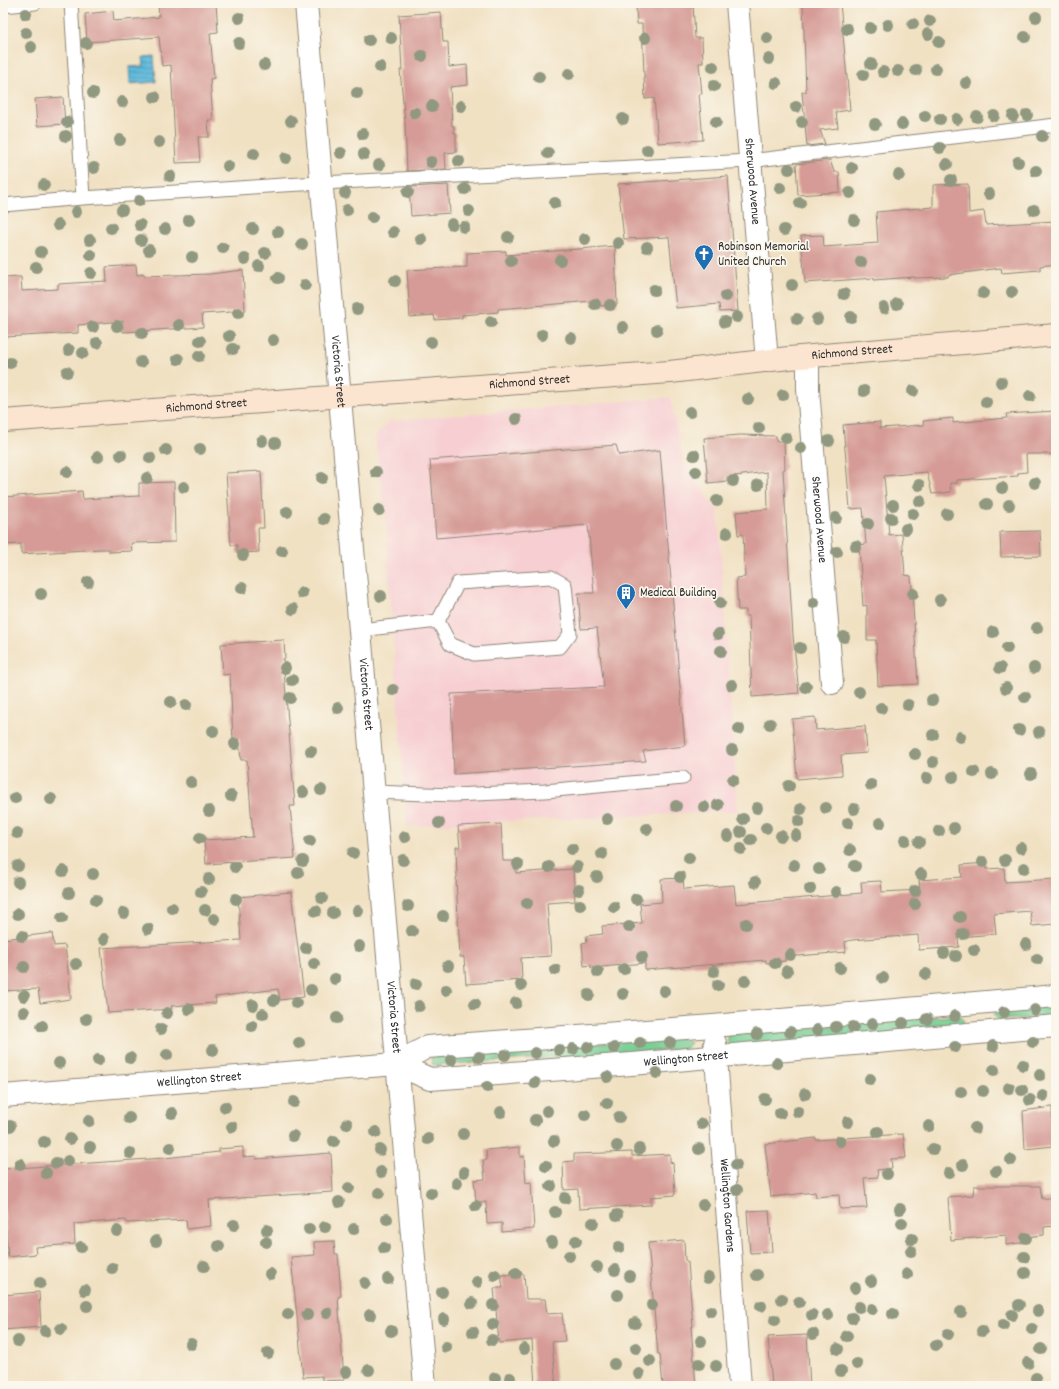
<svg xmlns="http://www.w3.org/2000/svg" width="1059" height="1389" font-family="Dekko,sans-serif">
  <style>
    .built { fill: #f7cfd3 }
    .green { fill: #74cd93; stroke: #507c5f }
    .water { fill: url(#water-rules); stroke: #447283 }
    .building { fill: #d69b96 }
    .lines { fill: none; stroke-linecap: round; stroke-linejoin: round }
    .service-casing { stroke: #8e8677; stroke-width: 15 }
    .minor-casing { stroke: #8e8677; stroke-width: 24 }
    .secondary-casing { stroke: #8e8677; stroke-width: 24 }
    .service { stroke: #fff; stroke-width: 13 }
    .minor { stroke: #fff; stroke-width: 22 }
    .secondary { stroke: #fce5d0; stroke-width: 22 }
    .tree { fill: #909880 }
    .labels { text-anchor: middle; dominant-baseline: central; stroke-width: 3.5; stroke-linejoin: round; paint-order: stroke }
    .street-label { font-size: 13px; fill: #2b2b2b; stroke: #fbf7ec }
    .poi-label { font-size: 13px; fill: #2b2b2b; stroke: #fbf7ec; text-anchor: start }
  </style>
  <defs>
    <pattern id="water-rules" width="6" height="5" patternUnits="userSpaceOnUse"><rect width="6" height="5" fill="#5db9db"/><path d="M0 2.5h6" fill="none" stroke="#4d97b2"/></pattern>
  </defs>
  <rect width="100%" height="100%" fill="#fbf7ec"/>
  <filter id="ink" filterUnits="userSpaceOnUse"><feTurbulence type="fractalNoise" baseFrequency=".025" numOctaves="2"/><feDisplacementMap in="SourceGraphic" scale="8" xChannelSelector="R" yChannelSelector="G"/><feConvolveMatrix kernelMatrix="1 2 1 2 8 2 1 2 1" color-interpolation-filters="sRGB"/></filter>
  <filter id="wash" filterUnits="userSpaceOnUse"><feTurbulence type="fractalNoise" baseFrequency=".012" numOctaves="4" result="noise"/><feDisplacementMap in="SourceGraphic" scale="16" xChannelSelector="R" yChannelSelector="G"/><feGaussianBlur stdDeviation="0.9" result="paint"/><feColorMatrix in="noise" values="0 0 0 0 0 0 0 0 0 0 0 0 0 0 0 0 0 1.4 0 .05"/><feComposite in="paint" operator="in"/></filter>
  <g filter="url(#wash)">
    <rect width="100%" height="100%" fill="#f1e1c3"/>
    <path class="built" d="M670 397 684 465 718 511 738 811 407 826 388 567 387 531 375 436 390 421Z"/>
    <path class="green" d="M1056 1004V1016L1000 1020 993 1015 998 1009Z
      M959 1015 964 1020 961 1028 729 1049 727 1035Z
      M677 1037 691 1043 685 1049 435 1065 432 1064 431 1057Z"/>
    <path class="water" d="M154 56 156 82 130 84 129 67 144 66 143 57Z"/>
    <g id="blocks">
      <path class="building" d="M158 3H216L218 32 210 33 214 78 210 79 213 120H208L209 137H198L200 162 176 163 171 65 162 66 159 37 87 42 85 14 113 11 114 21 159 17Z
        M661 3H693L695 38H702L703 63H699L702 94H699L703 140 658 143 654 98 645 99 642 24H637L636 6 661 5Z
        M803 3H840L850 110 836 112 838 128 820 130 825 144 807 146 802 92H806Z
        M441 12 443 42H448L449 67 467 65 468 85 450 87 452 126H454V133H456V152L445 153 446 169 407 171 405 123 400 70H402L399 15Z
        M63 97 65 124 37 126 35 99Z
        M830 160 834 172H839L840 192 798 195 796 164Z
        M728 176 738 311 720 312 719 304 676 308 669 237 624 239 618 184Z
        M968 184 969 213 984 211 986 225 1056 221V264L1040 266V270L1002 273 1001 268 948 275V277L914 278V277L874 280V278L805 283 801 236 823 235 824 247 878 243 876 212 933 207V185Z
        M448 185 450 213 411 216 409 187Z
        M615 246 617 305 592 306V301L498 309V312L462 315V318L435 320 434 315 410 317 407 270 467 267V253L506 251V255Z
        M136 265 137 275 144 274V276L210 274 243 270 245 311 202 314 203 327 123 332V321L78 325V333L3 337V278L21 277 22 291 58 289V284L107 281 106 267Z
        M1056 411V454H1026L1027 472 1018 473V476L957 480V483H950L951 492 932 494 927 472 884 476 889 535 902 534 905 575 911 576 918 684 878 686 876 640H867V605L863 606 859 545 866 544 863 508 850 509 843 425 880 422V428L924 425 923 421 953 418V423L1007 418 1006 414Z
        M740 435 776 436V441H784L785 469 783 470 793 636 799 693 752 697 749 616H746V610H738L736 578 745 577 743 534 738 535 736 512 768 509 767 472 727 477V481L708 483 704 438Z
        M616 445 619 455 660 450 685 746 643 751 646 761 454 774 451 694 604 687 597 628 581 629 578 593H594L588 525 436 538 430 460Z
        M261 471 264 528H258L259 552 237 553V545H231L226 473Z
        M174 482 175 542 131 543 132 551 109 552V549H101L21 554V544L3 545V497L82 491 83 499 139 496V483Z
        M1040 531 1041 556 1001 557 1000 532Z
        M284 640 285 659H283L295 806H290L295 858 206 864 204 840 253 837 247 760H241L239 739 233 740 230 674 223 675 221 644Z
        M815 717 816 730 865 726 867 753 841 755 842 775 797 779 792 719Z
        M501 824 503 861H515L516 873 573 869 575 901 547 903 551 956 521 958 522 980 466 984 464 957H460L456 878H457L456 847H460L458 826Z
        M986 863 987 869 1004 868 1005 882 1056 879V924L1032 926 1030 911 994 914 996 934 958 937 959 947 919 950 918 935 852 940 845 942 846 952 785 957V961L766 963V960L645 970V963L591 968V965L584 966 582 943 587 942 586 936 603 934 602 926 642 923 640 904 662 902 661 879 683 878 684 889 734 885 736 904 862 893 861 882 881 881 882 892 920 890 919 880 962 877 961 865Z
        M291 892 304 997 280 1000 278 989 215 997 216 1003 171 1006 172 1009 108 1013 101 948 241 940 238 897Z
        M52 933 54 946 65 945 71 999 40 1003 38 989 3 991V939Z
        M1052 1107 1054 1146 1025 1149 1023 1111Z
        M903 1134 906 1158 891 1159 892 1168 877 1170 878 1177 864 1178 867 1208 840 1209 839 1195 816 1197 815 1192 771 1197 765 1144 816 1138V1140Z
        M243 1147V1157L256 1156V1159L331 1153 333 1192 209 1200 211 1226 187 1229 186 1220 127 1223 126 1220 74 1224 75 1244 35 1247 36 1254 8 1257 3 1197V1169L164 1158 219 1152V1149Z
        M520 1147V1157L524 1156 526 1183 531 1182 534 1229 502 1232V1223L487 1224 486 1202H476L474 1180 485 1179 483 1160H487L486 1150Z
        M632 1152V1156L670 1154V1162L673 1163 675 1195 651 1197V1205L579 1209 578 1189 564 1190 563 1162 574 1161V1154Z
        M974 1186H1040L1042 1199 1055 1197 1056 1226 1044 1227V1235L1026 1237 1027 1242 1006 1245V1235L951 1240 948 1197 973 1195Z
        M769 1210 772 1252 750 1253 747 1211Z
        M684 1240 685 1260 688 1262 693 1327H691L696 1386H663L660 1354H658L648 1243Z
        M334 1241 335 1254H338L341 1296 338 1297 344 1380 322 1381V1376L303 1377 291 1257 315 1255 314 1242Z
        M524 1274 526 1299H545L547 1314 562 1313 565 1341 552 1342 556 1386H535L532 1340 499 1343 494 1288H503L501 1275Z
        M39 1292 41 1327 3 1330V1295Z
        M807 1335 810 1386H772L768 1337Z"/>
    </g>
  </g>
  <g filter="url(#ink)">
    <use href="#blocks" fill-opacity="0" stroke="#8e8677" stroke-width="1"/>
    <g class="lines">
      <g class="service-casing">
        <path id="service" d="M71 3 83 198 283 185 749 161 1056 125
          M3 6 35 3
          M3 205 83 198
          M360 630 438 621 450 644 474 654 560 647 570 634 565 585 551 577 458 583 438 621
          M374 792 453 795 545 791 683 778"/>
      </g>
      <g class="minor-casing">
        <g id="minor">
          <path id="s1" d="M306 3 425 1386"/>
          <path id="s2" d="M737 3 767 361"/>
          <path id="s3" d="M808 357V389L832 683"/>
          <path id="s4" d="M715 1043 740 1386"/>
          <path id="s5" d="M396 1064 430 1079 632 1064 1056 1026"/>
          <path id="s6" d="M3 1096 396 1064 427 1047 713 1026 1056 996"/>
        </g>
      </g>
      <g class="secondary-casing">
        <g id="secondary">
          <path id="s7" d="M3 421 670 372 789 358 1056 335"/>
        </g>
      </g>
      <use href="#service" class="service"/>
      <use href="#minor" class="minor"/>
      <use href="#secondary" class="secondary"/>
    </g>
    <g class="tree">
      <circle cx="26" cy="14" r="6"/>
      <circle cx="1036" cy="17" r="6"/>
      <circle cx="239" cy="18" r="6"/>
      <circle cx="930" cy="21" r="6"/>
      <circle cx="913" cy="24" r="6"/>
      <circle cx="888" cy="25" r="6"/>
      <circle cx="870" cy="28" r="6"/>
      <circle cx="847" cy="29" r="6"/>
      <circle cx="26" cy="33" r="6"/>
      <circle cx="928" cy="34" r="6"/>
      <circle cx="1025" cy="37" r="6"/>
      <circle cx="391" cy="38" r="6"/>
      <circle cx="645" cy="38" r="6"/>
      <circle cx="767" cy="38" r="6"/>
      <circle cx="369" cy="40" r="6"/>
      <circle cx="939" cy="42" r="6"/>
      <circle cx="86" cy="43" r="6"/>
      <circle cx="239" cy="43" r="6"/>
      <circle cx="31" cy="47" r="6"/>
      <circle cx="422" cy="56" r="6"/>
      <circle cx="769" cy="59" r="6"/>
      <circle cx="871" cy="64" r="6"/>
      <circle cx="264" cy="65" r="6"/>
      <circle cx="380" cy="67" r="6"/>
      <circle cx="713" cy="67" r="6"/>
      <circle cx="936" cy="69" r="6"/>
      <circle cx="916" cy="70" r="6"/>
      <circle cx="898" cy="71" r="6"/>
      <circle cx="883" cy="72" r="6"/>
      <circle cx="569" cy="74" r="6"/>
      <circle cx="863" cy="75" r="6"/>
      <circle cx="539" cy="77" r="6"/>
      <circle cx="776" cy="83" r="6"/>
      <circle cx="966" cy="83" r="6"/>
      <circle cx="714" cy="86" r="6"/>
      <circle cx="93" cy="93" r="6"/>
      <circle cx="357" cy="93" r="6"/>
      <circle cx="155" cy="97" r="6"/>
      <circle cx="122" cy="102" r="6"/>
      <circle cx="432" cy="106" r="6"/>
      <circle cx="461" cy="106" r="6"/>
      <circle cx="796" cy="107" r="6"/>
      <circle cx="415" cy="113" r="6"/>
      <circle cx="1027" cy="115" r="6"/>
      <circle cx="925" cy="116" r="6"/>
      <circle cx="994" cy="116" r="6"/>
      <circle cx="1013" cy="116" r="6"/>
      <circle cx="977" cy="117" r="6"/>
      <circle cx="623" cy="119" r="6"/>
      <circle cx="940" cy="119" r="6"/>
      <circle cx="957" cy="119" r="6"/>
      <circle cx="291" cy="121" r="6"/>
      <circle cx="67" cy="122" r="6"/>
      <circle cx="716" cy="122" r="6"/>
      <circle cx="802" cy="122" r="6"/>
      <circle cx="875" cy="124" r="6"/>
      <circle cx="902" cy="124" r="6"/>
      <circle cx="363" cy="134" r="6"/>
      <circle cx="66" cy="136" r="6"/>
      <circle cx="1042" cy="136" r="6"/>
      <circle cx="120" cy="140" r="6"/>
      <circle cx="159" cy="142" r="6"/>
      <circle cx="940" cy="148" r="6"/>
      <circle cx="647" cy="150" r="6"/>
      <circle cx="341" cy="153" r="6"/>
      <circle cx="548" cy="153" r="6"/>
      <circle cx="254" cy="154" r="6"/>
      <circle cx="364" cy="154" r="6"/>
      <circle cx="286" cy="158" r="6"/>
      <circle cx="459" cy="161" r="6"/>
      <circle cx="431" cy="162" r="6"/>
      <circle cx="1018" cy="162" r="6"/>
      <circle cx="947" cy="164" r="6"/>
      <circle cx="379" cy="165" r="6"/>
      <circle cx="228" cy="166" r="6"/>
      <circle cx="94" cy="168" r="6"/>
      <circle cx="852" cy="168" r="6"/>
      <circle cx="789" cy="169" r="6"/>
      <circle cx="1036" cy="171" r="6"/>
      <circle cx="899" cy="175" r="6"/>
      <circle cx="170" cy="176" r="6"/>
      <circle cx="951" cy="180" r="6"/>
      <circle cx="44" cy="185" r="6"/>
      <circle cx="780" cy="188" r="6"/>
      <circle cx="465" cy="189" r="6"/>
      <circle cx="408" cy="192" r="6"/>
      <circle cx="345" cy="193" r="6"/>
      <circle cx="850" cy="193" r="6"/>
      <circle cx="989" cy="194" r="6"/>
      <circle cx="139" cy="201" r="6"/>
      <circle cx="555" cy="203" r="6"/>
      <circle cx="800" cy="203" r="6"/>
      <circle cx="122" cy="210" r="6"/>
      <circle cx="347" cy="210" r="6"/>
      <circle cx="1034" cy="210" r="6"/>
      <circle cx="469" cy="211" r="6"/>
      <circle cx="76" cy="212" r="6"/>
      <circle cx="372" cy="217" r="6"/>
      <circle cx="189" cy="220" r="6"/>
      <circle cx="854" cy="220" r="6"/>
      <circle cx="452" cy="224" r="6"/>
      <circle cx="58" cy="225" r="6"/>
      <circle cx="140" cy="225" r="6"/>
      <circle cx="464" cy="227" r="6"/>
      <circle cx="111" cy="228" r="6"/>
      <circle cx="165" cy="229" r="6"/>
      <circle cx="253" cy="229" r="6"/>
      <circle cx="784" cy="230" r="6"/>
      <circle cx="278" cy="232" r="6"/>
      <circle cx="393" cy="232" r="6"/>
      <circle cx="508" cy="237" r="6"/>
      <circle cx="421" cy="239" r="6"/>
      <circle cx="585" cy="239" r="6"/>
      <circle cx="90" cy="240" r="6"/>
      <circle cx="141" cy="240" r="6"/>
      <circle cx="618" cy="243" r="6"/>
      <circle cx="302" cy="244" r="6"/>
      <circle cx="647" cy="247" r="6"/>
      <circle cx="223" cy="248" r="6"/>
      <circle cx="149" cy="250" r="6"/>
      <circle cx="41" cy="252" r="6"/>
      <circle cx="265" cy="253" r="6"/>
      <circle cx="91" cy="255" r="6"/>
      <circle cx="192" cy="257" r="6"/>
      <circle cx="245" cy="259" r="6"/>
      <circle cx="560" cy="260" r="6"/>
      <circle cx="511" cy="261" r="6"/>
      <circle cx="861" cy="262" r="6"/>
      <circle cx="259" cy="266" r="6"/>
      <circle cx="36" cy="267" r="6"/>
      <circle cx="91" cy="273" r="6"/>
      <circle cx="278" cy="278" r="6"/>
      <circle cx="395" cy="281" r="6"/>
      <circle cx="305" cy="285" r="6"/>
      <circle cx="792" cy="285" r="6"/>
      <circle cx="654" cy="290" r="6"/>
      <circle cx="1012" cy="292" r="6"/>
      <circle cx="983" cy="293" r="6"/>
      <circle cx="844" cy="294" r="6"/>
      <circle cx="726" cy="296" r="6"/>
      <circle cx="595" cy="304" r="6"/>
      <circle cx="897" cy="304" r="6"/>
      <circle cx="610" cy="305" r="6"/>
      <circle cx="884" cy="308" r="6"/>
      <circle cx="357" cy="309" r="6"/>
      <circle cx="238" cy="313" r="6"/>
      <circle cx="737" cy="317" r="6"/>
      <circle cx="851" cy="317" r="6"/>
      <circle cx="797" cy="319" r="6"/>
      <circle cx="817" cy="319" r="6"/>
      <circle cx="491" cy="322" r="6"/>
      <circle cx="725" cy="322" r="6"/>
      <circle cx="179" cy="325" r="6"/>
      <circle cx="117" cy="326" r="6"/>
      <circle cx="93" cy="327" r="6"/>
      <circle cx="623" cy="327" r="6"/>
      <circle cx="657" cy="330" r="6"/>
      <circle cx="142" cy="333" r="6"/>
      <circle cx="542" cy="335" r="6"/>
      <circle cx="229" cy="336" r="6"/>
      <circle cx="571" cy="338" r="6"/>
      <circle cx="273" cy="340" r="6"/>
      <circle cx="200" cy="341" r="6"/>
      <circle cx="431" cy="342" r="6"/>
      <circle cx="97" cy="343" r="6"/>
      <circle cx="233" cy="349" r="6"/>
      <circle cx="69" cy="350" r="6"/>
      <circle cx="83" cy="353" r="6"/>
      <circle cx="199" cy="356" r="6"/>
      <circle cx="178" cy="359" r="6"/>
      <circle cx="141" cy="362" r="6"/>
      <circle cx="10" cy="363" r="6"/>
      <circle cx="67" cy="372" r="6"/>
      <circle cx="1001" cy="382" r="6"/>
      <circle cx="864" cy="391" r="6"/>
      <circle cx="913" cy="391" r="6"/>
      <circle cx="783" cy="395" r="6"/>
      <circle cx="1030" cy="396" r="6"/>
      <circle cx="748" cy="399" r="6"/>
      <circle cx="986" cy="402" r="6"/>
      <circle cx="690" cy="412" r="6"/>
      <circle cx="516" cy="419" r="6"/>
      <circle cx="759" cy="428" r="6"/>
      <circle cx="786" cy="438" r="6"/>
      <circle cx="262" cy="441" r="6"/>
      <circle cx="829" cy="441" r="6"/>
      <circle cx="275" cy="443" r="6"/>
      <circle cx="801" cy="448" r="6"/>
      <circle cx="200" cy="449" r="6"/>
      <circle cx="166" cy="450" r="6"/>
      <circle cx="121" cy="455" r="6"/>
      <circle cx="694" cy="455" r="6"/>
      <circle cx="98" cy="457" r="6"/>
      <circle cx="150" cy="458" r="6"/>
      <circle cx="67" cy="472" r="6"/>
      <circle cx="376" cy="472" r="6"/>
      <circle cx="696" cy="472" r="6"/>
      <circle cx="147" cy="478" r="6"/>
      <circle cx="322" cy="478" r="6"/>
      <circle cx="733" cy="481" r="6"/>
      <circle cx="1035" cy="483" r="6"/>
      <circle cx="758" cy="485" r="6"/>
      <circle cx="919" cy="485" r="6"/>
      <circle cx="184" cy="487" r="6"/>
      <circle cx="1002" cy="488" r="6"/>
      <circle cx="717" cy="501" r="6"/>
      <circle cx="920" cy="501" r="6"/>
      <circle cx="987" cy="504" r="6"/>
      <circle cx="893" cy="505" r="6"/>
      <circle cx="1009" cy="505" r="6"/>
      <circle cx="379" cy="510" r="6"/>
      <circle cx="287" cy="512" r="6"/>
      <circle cx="913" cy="514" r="6"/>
      <circle cx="947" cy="514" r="6"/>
      <circle cx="836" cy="518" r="6"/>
      <circle cx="891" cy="518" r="6"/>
      <circle cx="324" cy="519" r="6"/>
      <circle cx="868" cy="524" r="6"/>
      <circle cx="906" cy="529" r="6"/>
      <circle cx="727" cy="533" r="6"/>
      <circle cx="856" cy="546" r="6"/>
      <circle cx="282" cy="551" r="6"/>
      <circle cx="837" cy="552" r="6"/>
      <circle cx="243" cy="555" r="6"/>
      <circle cx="88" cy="582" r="6"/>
      <circle cx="242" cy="588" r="6"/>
      <circle cx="302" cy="593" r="6"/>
      <circle cx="41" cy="594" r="6"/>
      <circle cx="913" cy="594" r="6"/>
      <circle cx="381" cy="596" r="6"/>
      <circle cx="940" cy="600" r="6"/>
      <circle cx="720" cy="603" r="6"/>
      <circle cx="814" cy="603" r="6"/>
      <circle cx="293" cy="609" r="6"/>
      <circle cx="1037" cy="628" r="6"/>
      <circle cx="993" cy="632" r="6"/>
      <circle cx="718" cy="634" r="6"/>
      <circle cx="844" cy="637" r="6"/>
      <circle cx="800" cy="648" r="6"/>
      <circle cx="1007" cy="648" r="6"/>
      <circle cx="721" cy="651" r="6"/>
      <circle cx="285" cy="668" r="6"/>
      <circle cx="1000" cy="668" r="6"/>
      <circle cx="1034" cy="668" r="6"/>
      <circle cx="292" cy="680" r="6"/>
      <circle cx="732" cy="685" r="6"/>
      <circle cx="806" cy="687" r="6"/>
      <circle cx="1006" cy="688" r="6"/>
      <circle cx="393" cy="690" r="6"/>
      <circle cx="859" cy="692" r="6"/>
      <circle cx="1025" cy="697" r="6"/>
      <circle cx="290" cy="698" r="6"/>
      <circle cx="932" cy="700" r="6"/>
      <circle cx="171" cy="702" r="6"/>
      <circle cx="186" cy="705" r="6"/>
      <circle cx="908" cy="705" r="6"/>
      <circle cx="338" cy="708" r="6"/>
      <circle cx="881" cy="708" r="6"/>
      <circle cx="770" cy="724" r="6"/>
      <circle cx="739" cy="729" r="6"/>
      <circle cx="1019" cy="730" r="6"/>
      <circle cx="213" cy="731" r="6"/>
      <circle cx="1039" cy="732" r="6"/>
      <circle cx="933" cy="735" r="6"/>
      <circle cx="960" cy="737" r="6"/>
      <circle cx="235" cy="744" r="6"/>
      <circle cx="732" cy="750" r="6"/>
      <circle cx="311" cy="751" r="6"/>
      <circle cx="915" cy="754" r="6"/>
      <circle cx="933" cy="762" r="6"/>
      <circle cx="974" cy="772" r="6"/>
      <circle cx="992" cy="774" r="6"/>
      <circle cx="1031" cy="774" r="6"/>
      <circle cx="953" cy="777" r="6"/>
      <circle cx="927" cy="778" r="6"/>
      <circle cx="733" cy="780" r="6"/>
      <circle cx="191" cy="782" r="6"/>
      <circle cx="871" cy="785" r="6"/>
      <circle cx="789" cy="786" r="6"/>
      <circle cx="321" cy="790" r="6"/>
      <circle cx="303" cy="792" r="6"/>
      <circle cx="231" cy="796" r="6"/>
      <circle cx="15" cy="798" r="6"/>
      <circle cx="51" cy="799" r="6"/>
      <circle cx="718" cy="805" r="6"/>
      <circle cx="676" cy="806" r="6"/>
      <circle cx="704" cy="807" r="6"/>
      <circle cx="757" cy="808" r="6"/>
      <circle cx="826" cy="808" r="6"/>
      <circle cx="801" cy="809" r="6"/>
      <circle cx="854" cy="809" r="6"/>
      <circle cx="209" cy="811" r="6"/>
      <circle cx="607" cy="819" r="6"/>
      <circle cx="743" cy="819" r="6"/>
      <circle cx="799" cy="821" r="6"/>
      <circle cx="439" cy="823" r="6"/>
      <circle cx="848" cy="823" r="6"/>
      <circle cx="880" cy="823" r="6"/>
      <circle cx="766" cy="828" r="6"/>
      <circle cx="954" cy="828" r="6"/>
      <circle cx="647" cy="829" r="6"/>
      <circle cx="939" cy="831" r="6"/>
      <circle cx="741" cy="832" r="6"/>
      <circle cx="17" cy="833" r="6"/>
      <circle cx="796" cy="835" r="6"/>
      <circle cx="728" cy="836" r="6"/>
      <circle cx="781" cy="836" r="6"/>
      <circle cx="405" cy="837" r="6"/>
      <circle cx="200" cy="838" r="6"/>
      <circle cx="751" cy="840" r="6"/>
      <circle cx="905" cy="840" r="6"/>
      <circle cx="310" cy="841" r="6"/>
      <circle cx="919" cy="842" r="6"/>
      <circle cx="1021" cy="848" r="6"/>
      <circle cx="572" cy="849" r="6"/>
      <circle cx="741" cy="849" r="6"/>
      <circle cx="850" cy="850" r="6"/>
      <circle cx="353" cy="853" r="6"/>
      <circle cx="602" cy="854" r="6"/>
      <circle cx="689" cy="858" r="6"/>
      <circle cx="403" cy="860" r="6"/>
      <circle cx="1005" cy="860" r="6"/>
      <circle cx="303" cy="861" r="6"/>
      <circle cx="983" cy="862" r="6"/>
      <circle cx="518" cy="864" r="6"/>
      <circle cx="794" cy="865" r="6"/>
      <circle cx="18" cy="866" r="6"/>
      <circle cx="855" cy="866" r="6"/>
      <circle cx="235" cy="867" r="6"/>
      <circle cx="549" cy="867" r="6"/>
      <circle cx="577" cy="867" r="6"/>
      <circle cx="1024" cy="868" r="6"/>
      <circle cx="819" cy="869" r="6"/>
      <circle cx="63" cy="871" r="6"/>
      <circle cx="298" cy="873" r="6"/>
      <circle cx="93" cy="874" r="6"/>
      <circle cx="921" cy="874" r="6"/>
      <circle cx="597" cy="877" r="6"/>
      <circle cx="680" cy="877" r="6"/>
      <circle cx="209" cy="879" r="6"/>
      <circle cx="18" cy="882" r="6"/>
      <circle cx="755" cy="882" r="6"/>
      <circle cx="810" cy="889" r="6"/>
      <circle cx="579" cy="890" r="6"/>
      <circle cx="915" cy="891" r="6"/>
      <circle cx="201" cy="892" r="6"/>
      <circle cx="836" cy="892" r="6"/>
      <circle cx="69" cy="893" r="6"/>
      <circle cx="322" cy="898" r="6"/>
      <circle cx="236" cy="899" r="6"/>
      <circle cx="636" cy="899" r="6"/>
      <circle cx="96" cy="900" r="6"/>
      <circle cx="527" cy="903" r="6"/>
      <circle cx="915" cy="904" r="6"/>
      <circle cx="580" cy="905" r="6"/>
      <circle cx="408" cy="906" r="6"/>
      <circle cx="614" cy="907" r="6"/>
      <circle cx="172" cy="908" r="6"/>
      <circle cx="205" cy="910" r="6"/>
      <circle cx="316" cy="911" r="6"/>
      <circle cx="358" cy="911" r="6"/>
      <circle cx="124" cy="913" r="6"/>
      <circle cx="333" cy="913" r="6"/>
      <circle cx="18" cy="914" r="6"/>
      <circle cx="443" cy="916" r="6"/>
      <circle cx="960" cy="917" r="6"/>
      <circle cx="62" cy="918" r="6"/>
      <circle cx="214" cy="919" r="6"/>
      <circle cx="746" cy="924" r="6"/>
      <circle cx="629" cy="927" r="6"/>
      <circle cx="148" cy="929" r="6"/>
      <circle cx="412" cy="931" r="6"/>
      <circle cx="963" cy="934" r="6"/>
      <circle cx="22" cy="936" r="6"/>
      <circle cx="104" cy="939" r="6"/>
      <circle cx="1026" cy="944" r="6"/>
      <circle cx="359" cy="946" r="6"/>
      <circle cx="306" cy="948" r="6"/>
      <circle cx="974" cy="950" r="6"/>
      <circle cx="944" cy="953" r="6"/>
      <circle cx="790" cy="955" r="6"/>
      <circle cx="956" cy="956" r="6"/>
      <circle cx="642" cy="957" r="6"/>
      <circle cx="1037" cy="959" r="6"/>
      <circle cx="775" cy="963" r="6"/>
      <circle cx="76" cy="964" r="6"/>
      <circle cx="314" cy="964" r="6"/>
      <circle cx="448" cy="966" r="6"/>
      <circle cx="24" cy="967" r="6"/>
      <circle cx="840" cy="968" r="6"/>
      <circle cx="624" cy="969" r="6"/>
      <circle cx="555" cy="970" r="6"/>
      <circle cx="714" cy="971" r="6"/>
      <circle cx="787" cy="971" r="6"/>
      <circle cx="598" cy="972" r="6"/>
      <circle cx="926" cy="974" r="6"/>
      <circle cx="883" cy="978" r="6"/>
      <circle cx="335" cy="979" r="6"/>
      <circle cx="745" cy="981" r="6"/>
      <circle cx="416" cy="984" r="6"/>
      <circle cx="521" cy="985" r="6"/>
      <circle cx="718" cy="985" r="6"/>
      <circle cx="311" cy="990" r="6"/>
      <circle cx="446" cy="990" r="6"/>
      <circle cx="664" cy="991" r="6"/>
      <circle cx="623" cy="994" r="6"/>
      <circle cx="589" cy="995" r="6"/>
      <circle cx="24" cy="996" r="6"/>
      <circle cx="274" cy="1000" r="6"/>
      <circle cx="296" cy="1003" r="6"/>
      <circle cx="516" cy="1003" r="6"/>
      <circle cx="475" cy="1004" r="6"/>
      <circle cx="253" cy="1005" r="6"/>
      <circle cx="419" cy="1006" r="6"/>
      <circle cx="189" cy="1009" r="6"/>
      <circle cx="1035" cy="1010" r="6"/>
      <circle cx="24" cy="1012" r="6"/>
      <circle cx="1004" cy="1012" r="6"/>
      <circle cx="167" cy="1013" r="6"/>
      <circle cx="263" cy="1014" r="6"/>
      <circle cx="955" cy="1016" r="6"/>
      <circle cx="337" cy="1018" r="6"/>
      <circle cx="86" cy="1019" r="6"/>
      <circle cx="927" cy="1019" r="6"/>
      <circle cx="903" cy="1023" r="6"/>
      <circle cx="872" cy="1024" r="6"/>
      <circle cx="42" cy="1026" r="6"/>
      <circle cx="252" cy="1026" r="6"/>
      <circle cx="836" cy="1027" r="6"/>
      <circle cx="853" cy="1027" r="6"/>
      <circle cx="161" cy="1029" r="6"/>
      <circle cx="817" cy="1030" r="6"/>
      <circle cx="790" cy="1032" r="6"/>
      <circle cx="757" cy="1034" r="6"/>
      <circle cx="670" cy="1042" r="6"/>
      <circle cx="1033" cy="1042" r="6"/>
      <circle cx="299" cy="1043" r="6"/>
      <circle cx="640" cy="1043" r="6"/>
      <circle cx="993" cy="1046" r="6"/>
      <circle cx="588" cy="1047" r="6"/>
      <circle cx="955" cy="1047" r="6"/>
      <circle cx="614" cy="1048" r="6"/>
      <circle cx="573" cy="1049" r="6"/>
      <circle cx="213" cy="1050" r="6"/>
      <circle cx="559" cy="1050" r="6"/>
      <circle cx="535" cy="1053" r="6"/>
      <circle cx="167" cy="1055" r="6"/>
      <circle cx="505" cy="1055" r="6"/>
      <circle cx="479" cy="1057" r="6"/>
      <circle cx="130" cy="1058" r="6"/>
      <circle cx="98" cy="1060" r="6"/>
      <circle cx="451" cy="1060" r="6"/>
      <circle cx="59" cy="1063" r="6"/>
      <circle cx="777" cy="1063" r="6"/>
      <circle cx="1023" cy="1065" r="6"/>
      <circle cx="994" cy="1070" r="6"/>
      <circle cx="657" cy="1073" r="6"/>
      <circle cx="1040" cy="1075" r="6"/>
      <circle cx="607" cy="1077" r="6"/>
      <circle cx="870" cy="1079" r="6"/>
      <circle cx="535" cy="1083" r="6"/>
      <circle cx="487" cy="1087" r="6"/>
      <circle cx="1009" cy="1088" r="6"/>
      <circle cx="1022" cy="1090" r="6"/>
      <circle cx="983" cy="1091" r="6"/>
      <circle cx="961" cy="1092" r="6"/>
      <circle cx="805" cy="1094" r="6"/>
      <circle cx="1043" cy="1096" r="6"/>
      <circle cx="765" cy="1099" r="6"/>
      <circle cx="1030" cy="1100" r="6"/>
      <circle cx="294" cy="1102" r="6"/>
      <circle cx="607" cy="1103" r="6"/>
      <circle cx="225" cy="1107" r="6"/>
      <circle cx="547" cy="1111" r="6"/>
      <circle cx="501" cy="1112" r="6"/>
      <circle cx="798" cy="1112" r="6"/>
      <circle cx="172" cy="1113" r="6"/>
      <circle cx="780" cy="1113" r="6"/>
      <circle cx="585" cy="1115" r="6"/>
      <circle cx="619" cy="1117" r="6"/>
      <circle cx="129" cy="1118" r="6"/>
      <circle cx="535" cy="1120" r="6"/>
      <circle cx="89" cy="1121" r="6"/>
      <circle cx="848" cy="1122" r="6"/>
      <circle cx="347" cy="1124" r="6"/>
      <circle cx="702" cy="1124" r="6"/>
      <circle cx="10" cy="1126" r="6"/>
      <circle cx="929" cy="1126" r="6"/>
      <circle cx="232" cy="1127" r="6"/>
      <circle cx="975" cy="1128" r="6"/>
      <circle cx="376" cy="1132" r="6"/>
      <circle cx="878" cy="1132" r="6"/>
      <circle cx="463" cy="1134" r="6"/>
      <circle cx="293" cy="1136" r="6"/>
      <circle cx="70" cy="1139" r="6"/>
      <circle cx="428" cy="1139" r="6"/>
      <circle cx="334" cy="1141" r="6"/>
      <circle cx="554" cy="1141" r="6"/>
      <circle cx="840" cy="1141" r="6"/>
      <circle cx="44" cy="1142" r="6"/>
      <circle cx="617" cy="1146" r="6"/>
      <circle cx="90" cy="1147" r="6"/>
      <circle cx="170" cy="1148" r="6"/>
      <circle cx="639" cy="1149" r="6"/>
      <circle cx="699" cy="1149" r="6"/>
      <circle cx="933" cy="1149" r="6"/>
      <circle cx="380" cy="1150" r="6"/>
      <circle cx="130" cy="1153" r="6"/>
      <circle cx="1011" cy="1160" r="6"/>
      <circle cx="68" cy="1161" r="6"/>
      <circle cx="56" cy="1163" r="6"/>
      <circle cx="20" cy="1164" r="6"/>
      <circle cx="736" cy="1165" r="6"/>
      <circle cx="963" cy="1165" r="6"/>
      <circle cx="546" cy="1166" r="6"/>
      <circle cx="996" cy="1171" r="6"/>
      <circle cx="381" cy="1172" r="6"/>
      <circle cx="464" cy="1172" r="6"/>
      <circle cx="46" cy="1173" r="6"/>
      <circle cx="949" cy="1173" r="6"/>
      <circle cx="887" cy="1174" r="6"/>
      <circle cx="457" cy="1183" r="6"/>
      <circle cx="551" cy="1186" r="6"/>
      <circle cx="349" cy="1188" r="6"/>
      <circle cx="737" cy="1190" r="6"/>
      <circle cx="379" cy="1193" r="6"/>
      <circle cx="431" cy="1193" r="6"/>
      <circle cx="565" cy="1198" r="6"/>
      <circle cx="339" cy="1202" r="6"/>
      <circle cx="703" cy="1205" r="6"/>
      <circle cx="476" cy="1206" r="6"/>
      <circle cx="900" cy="1209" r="6"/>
      <circle cx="555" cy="1212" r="6"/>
      <circle cx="617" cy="1215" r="6"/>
      <circle cx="387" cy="1219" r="6"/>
      <circle cx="593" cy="1223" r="6"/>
      <circle cx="902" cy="1223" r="6"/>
      <circle cx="234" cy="1225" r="6"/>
      <circle cx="325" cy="1227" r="6"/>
      <circle cx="309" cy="1229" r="6"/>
      <circle cx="354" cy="1229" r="6"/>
      <circle cx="267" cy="1230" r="6"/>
      <circle cx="117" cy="1231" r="6"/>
      <circle cx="1026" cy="1238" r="6"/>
      <circle cx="912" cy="1239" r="6"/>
      <circle cx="156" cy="1241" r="6"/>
      <circle cx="576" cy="1241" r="6"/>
      <circle cx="266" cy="1242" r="6"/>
      <circle cx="552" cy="1242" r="6"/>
      <circle cx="219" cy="1246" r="6"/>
      <circle cx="81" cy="1247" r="6"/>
      <circle cx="619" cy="1247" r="6"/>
      <circle cx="384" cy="1248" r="6"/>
      <circle cx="911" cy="1251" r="6"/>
      <circle cx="569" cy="1256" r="6"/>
      <circle cx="1024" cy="1257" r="6"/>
      <circle cx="204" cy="1266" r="6"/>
      <circle cx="597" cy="1267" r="6"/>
      <circle cx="112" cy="1268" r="6"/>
      <circle cx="615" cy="1270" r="6"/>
      <circle cx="516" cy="1273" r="6"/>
      <circle cx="1025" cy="1273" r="6"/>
      <circle cx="270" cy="1274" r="6"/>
      <circle cx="907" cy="1274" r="6"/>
      <circle cx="495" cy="1275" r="6"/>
      <circle cx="757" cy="1275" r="6"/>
      <circle cx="630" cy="1276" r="6"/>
      <circle cx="708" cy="1278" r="6"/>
      <circle cx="388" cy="1279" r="6"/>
      <circle cx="871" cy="1281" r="6"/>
      <circle cx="477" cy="1282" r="6"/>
      <circle cx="40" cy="1283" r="6"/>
      <circle cx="365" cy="1283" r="6"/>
      <circle cx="855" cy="1288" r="6"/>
      <circle cx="85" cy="1290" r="6"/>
      <circle cx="442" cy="1292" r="6"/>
      <circle cx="618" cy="1295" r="6"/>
      <circle cx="782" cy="1299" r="6"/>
      <circle cx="799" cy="1302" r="6"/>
      <circle cx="472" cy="1303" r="6"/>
      <circle cx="493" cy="1305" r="6"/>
      <circle cx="652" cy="1305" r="6"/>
      <circle cx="1019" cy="1305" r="6"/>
      <circle cx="87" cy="1306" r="6"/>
      <circle cx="761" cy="1306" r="6"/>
      <circle cx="859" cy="1307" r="6"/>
      <circle cx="872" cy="1309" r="6"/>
      <circle cx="711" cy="1311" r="6"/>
      <circle cx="1038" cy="1311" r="6"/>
      <circle cx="961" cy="1312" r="6"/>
      <circle cx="327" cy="1313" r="6"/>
      <circle cx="288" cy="1314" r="6"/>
      <circle cx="893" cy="1314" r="6"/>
      <circle cx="307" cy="1315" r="6"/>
      <circle cx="370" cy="1315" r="6"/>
      <circle cx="812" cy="1315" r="6"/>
      <circle cx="828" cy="1315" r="6"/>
      <circle cx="1012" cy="1315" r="6"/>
      <circle cx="852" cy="1318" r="6"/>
      <circle cx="444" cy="1319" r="6"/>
      <circle cx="775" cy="1320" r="6"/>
      <circle cx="635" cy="1323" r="6"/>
      <circle cx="493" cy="1324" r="6"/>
      <circle cx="1003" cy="1325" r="6"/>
      <circle cx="61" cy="1329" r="6"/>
      <circle cx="1032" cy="1329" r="6"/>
      <circle cx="45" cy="1331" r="6"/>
      <circle cx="391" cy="1331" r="6"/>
      <circle cx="982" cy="1331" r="6"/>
      <circle cx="473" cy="1332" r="6"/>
      <circle cx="813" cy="1334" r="6"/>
      <circle cx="948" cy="1334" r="6"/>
      <circle cx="847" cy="1336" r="6"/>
      <circle cx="492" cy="1340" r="6"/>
      <circle cx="18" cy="1341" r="6"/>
      <circle cx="701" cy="1341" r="6"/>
      <circle cx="191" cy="1344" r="6"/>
      <circle cx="936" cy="1345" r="6"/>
      <circle cx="446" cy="1347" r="6"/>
      <circle cx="636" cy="1348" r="6"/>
      <circle cx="524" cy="1349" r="6"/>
      <circle cx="838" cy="1349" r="6"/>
      <circle cx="1041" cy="1349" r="6"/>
      <circle cx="268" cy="1353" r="6"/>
      <circle cx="650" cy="1361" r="6"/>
      <circle cx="1028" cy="1363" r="6"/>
      <circle cx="614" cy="1364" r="6"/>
      <circle cx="699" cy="1364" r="6"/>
      <circle cx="857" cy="1364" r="6"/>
      <circle cx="716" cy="1366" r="6"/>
      <circle cx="369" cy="1370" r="6"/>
      <circle cx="841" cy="1371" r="6"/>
      <circle cx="346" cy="1372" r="6"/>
      <circle cx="639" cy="1374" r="6"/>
      <circle cx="495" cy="1378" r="6"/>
      <circle cx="510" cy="1378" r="6"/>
      <circle cx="1036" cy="1378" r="6"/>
    </g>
  </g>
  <defs>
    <g id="church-pin" transform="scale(1)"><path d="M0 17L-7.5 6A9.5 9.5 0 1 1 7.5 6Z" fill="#1f6fb2" stroke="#fbf7ec"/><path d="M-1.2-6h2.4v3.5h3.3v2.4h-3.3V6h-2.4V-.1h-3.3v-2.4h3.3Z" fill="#fff"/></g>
    <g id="building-pin" transform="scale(1)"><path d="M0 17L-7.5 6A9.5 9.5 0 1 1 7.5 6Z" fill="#1f6fb2" stroke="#fbf7ec"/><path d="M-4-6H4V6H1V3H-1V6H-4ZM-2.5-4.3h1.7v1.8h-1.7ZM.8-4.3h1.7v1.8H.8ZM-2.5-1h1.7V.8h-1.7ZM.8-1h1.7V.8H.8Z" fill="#fff"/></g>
  </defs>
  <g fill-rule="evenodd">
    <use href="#church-pin" x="704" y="254"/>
    <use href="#building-pin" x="626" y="593"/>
  </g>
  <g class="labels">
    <g class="street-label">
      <text stroke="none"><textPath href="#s2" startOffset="179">Sherwood Avenue</textPath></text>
      <text stroke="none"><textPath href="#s7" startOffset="852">Richmond Street</textPath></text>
      <text stroke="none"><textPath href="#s1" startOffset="370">Victoria Street</textPath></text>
      <text stroke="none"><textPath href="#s7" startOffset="528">Richmond Street</textPath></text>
      <text stroke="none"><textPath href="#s7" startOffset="204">Richmond Street</textPath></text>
      <text stroke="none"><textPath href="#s3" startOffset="163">Sherwood Avenue</textPath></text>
      <text stroke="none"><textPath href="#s1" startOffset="694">Victoria Street</textPath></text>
      <text stroke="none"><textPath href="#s1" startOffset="1018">Victoria Street</textPath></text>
      <text stroke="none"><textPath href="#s5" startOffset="294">Wellington Street</textPath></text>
      <text stroke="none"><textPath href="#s6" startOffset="197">Wellington Street</textPath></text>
      <text stroke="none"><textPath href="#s4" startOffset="163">Wellington Gardens</textPath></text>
    </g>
    <g class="poi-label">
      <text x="718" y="247">Robinson Memorial<tspan x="718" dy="15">United Church</tspan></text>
      <text x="640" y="593">Medical Building</text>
    </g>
  </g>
  <rect width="1059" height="1389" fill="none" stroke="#fbf7ec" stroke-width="16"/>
</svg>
